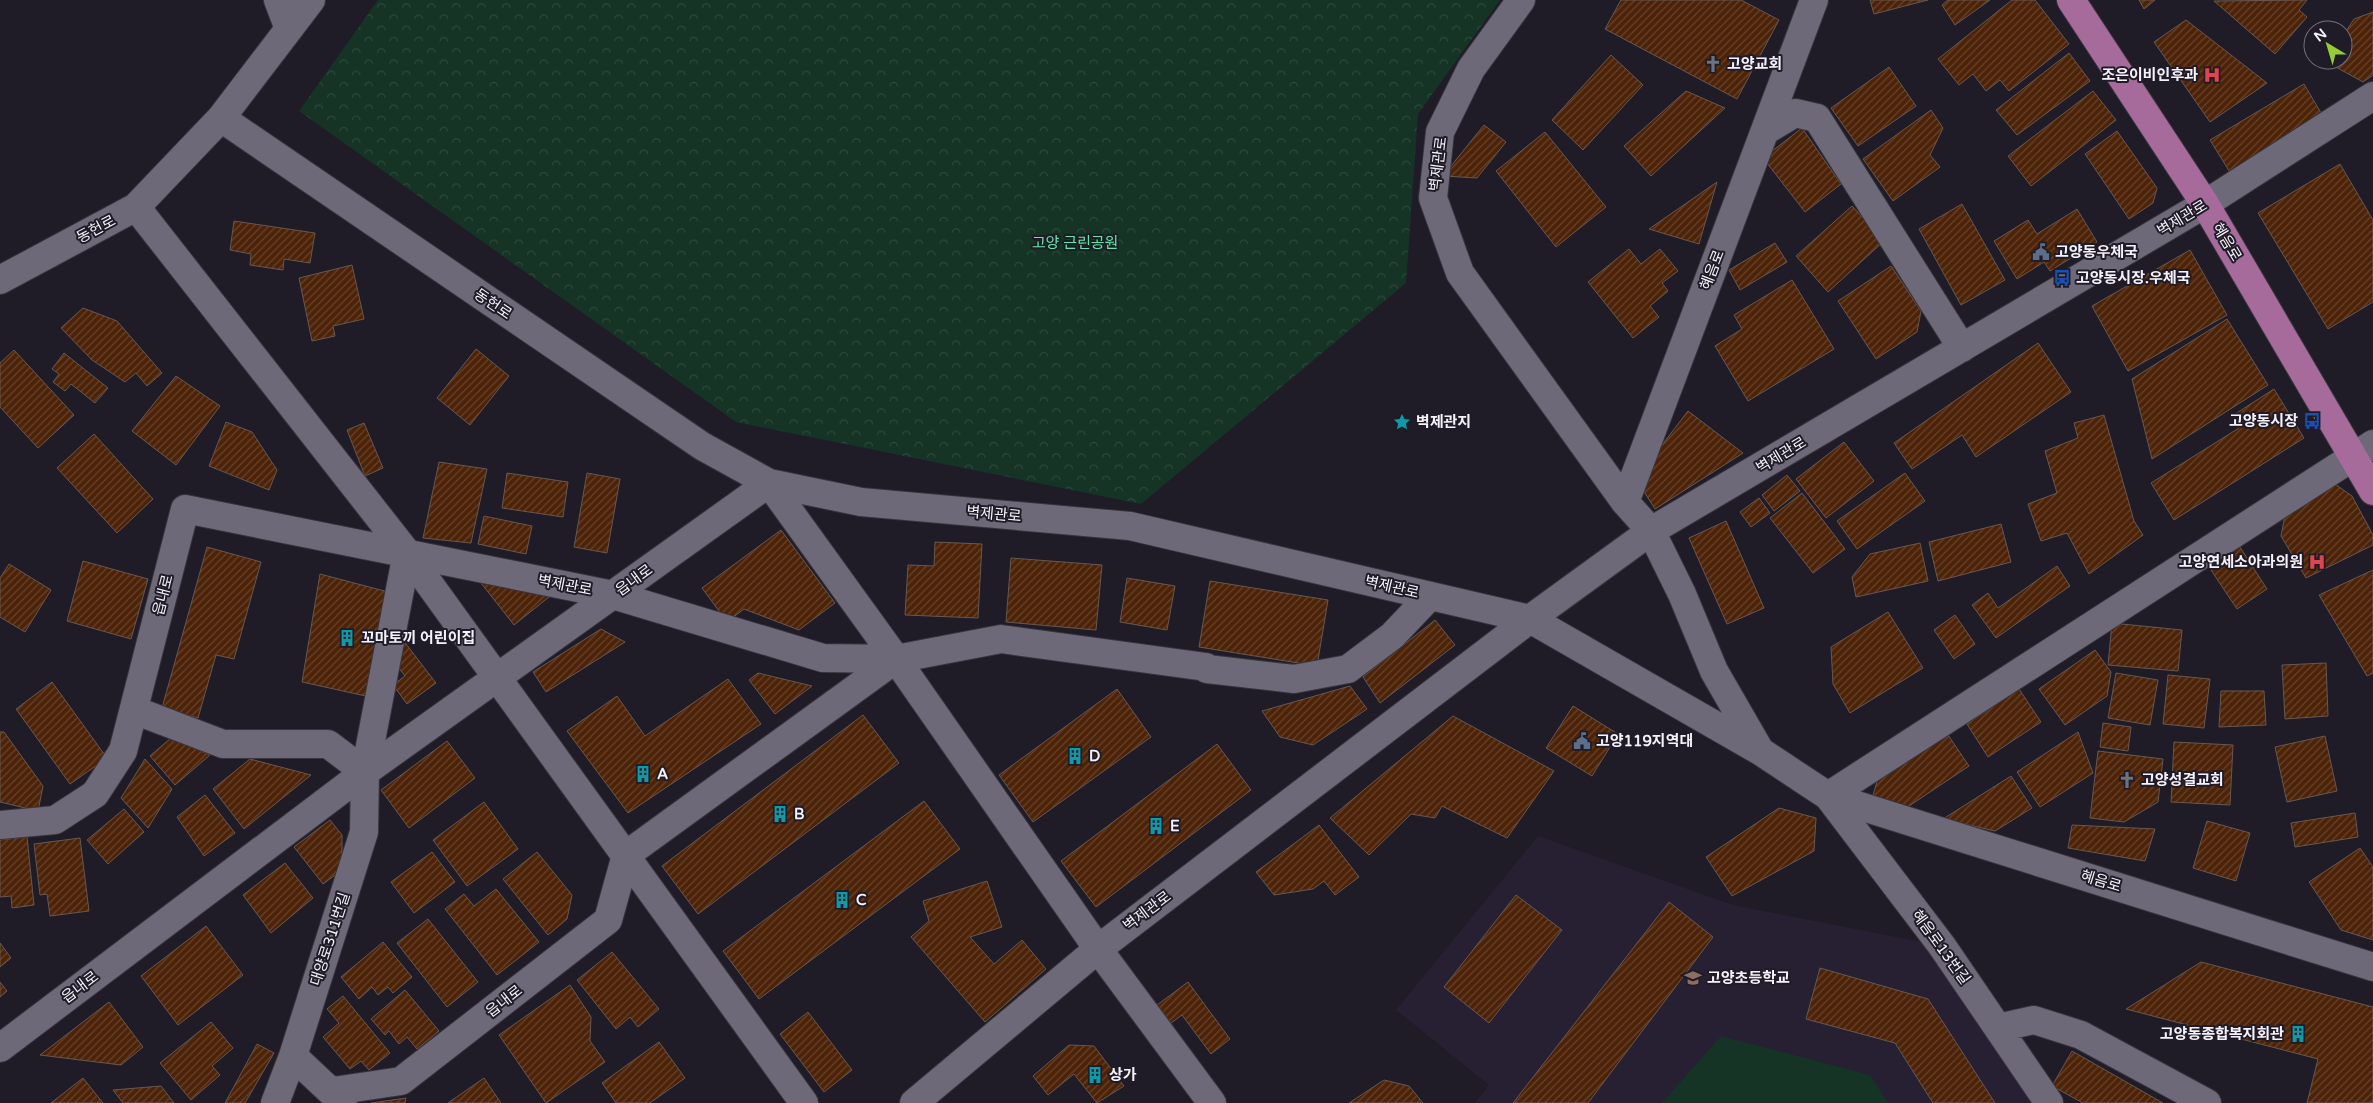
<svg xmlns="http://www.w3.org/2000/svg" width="2373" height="1103" font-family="'Varela Round','Noto Sans KR',sans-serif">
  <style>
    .built { fill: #272032 }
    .park { fill: url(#park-crowns) }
    .garden { fill: #153425 }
    .building { fill: url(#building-hatch); stroke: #675850 }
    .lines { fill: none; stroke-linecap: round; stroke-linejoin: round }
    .minor-casing { stroke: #38353e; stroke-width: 30 }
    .major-casing { stroke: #38353e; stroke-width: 30 }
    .minor { stroke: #6e6978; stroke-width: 28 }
    .major { stroke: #a66b9b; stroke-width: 28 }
    .labels { text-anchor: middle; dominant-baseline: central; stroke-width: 4; stroke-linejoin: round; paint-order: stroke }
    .poi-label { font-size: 15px; font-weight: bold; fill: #f4f1fa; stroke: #1f1b27; text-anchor: start }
    .street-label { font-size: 15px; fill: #f4f1fa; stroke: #1f1b27 }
    .park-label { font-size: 15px; fill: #5ee7a6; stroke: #1f1b27 }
  </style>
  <defs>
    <pattern id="park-crowns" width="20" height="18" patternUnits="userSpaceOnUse" patternTransform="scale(1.25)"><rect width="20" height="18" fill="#153425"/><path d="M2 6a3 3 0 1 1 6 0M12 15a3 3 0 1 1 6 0" fill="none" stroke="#2c483b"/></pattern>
    <pattern id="building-hatch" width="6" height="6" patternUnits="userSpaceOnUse" patternTransform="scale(1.25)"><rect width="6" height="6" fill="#4d2308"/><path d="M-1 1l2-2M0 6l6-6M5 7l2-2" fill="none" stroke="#67432d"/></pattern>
  </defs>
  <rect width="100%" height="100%" fill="#1f1b27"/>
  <path class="built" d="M1538 836 1733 905 1942 946 2049 1103H1475L1489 1085 1396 1010Z"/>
  <path class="park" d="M378 0H1500L1418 114 1406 283 1141 504 736 422 299 111Z"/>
  <path class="garden" d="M1721 1036 1870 1075 1888 1103H1662Z"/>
  <path class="building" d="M1621 0H1741L1779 20 1737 99 1605 29Z
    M1870 0H1928L1874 14Z
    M1948 0H1990L1955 25 1942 5Z
    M2012 0H2035L2069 44 2009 91 2000 80 1986 91 1973 74 1959 85 1938 59Z
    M2139 0H2155L2144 9Z
    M2307 0 2299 10 2307 17 2275 54 2214 1Z
    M2373 12V75L2363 82 2334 66 2335 60H2343V36L2354 19Z
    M2186 20 2267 83 2210 122 2154 42Z
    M2069 53 2090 81 2017 135 1996 110Z
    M1611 55 1643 85 1583 150 1552 120Z
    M1889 67 1916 106 1858 146 1831 108Z
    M2304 84 2324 118 2231 174 2210 140Z
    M1686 91 1725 108 1651 176 1624 146Z
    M2093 91 2116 120 2031 186 2008 156Z
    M1931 110 1943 128 1930 155 1940 167 1893 201 1863 159Z
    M1484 125 1506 142 1477 178 1443 176Z
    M1802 128 1841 184 1805 212 1763 158Z
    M2117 131 2157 188 2153 203 2129 219 2085 154Z
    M1545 132 1606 207 1556 247 1496 171Z
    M2340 164 2373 220V302L2328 329 2258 213Z
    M1717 182 1699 244 1649 229Z
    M1962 204 2005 280 1961 305 1919 229Z
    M1852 206 1884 241 1828 292 1796 256Z
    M2077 209 2097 242 2050 271 2044 262 2017 279 1994 241 2028 220 2037 234Z
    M234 221 315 233 310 263 284 259 283 270 250 265 251 254 230 250Z
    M1775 243 1787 262 1740 290 1729 270Z
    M1629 249 1641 264 1660 249 1678 271 1662 283 1668 291 1650 306 1659 317 1633 338 1588 282Z
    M2190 250 2227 315 2128 371 2092 306Z
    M352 265 364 319 333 326 335 336 312 341 299 278Z
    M1891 266 1921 311 1917 332 1876 359 1838 301Z
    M1792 280 1834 349 1748 401 1715 346 1742 329 1734 315Z
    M83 308 117 321 162 373 147 386 136 373 125 382 92 360 61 328Z
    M2227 319 2268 385 2152 459 2132 379Z
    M2038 343 2071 392 1976 457 1962 435 1912 469 1894 443Z
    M476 349 509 376 470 425 437 398Z
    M14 350 74 415 38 448 0 407V363Z
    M64 353 108 388 95 403 71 384 65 391 53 382 59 374 52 369Z
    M176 376 220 406 176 465 132 431Z
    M2274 389 2304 438 2174 520 2151 483 2239 428 2232 416Z
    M1688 411 1743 453 1655 509 1636 479Z
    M2104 415 2134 521 2143 535 2089 574 2067 533 2041 541 2028 504 2057 493 2045 451 2078 438 2074 423Z
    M226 422 252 432 277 470 269 490 209 466Z
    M364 423 383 468 365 476 347 430Z
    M94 434 153 499 117 533 57 468Z
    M1844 442 1874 481 1826 518 1796 479Z
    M439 462 487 469 471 543 423 538Z
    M507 473 568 482 563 517 502 508Z
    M587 473 620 479 607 553 574 547Z
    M1905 473 1925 501 1857 549 1837 521Z
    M1787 475 1800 491 1774 511 1762 495Z
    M2332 482 2352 496 2373 535V545L2306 578 2281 536 2287 505Z
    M1802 493 1845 549 1813 573 1770 518Z
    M1759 498 1770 513 1751 527 1740 512Z
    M484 516 532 526 526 554 478 544Z
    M1726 521 1764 608 1727 624 1689 538Z
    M2001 524 2011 562 1938 581 1929 542Z
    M781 530 835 603 799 630 744 609 727 622 702 588Z
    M2236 541 2267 589 2237 609 2205 561Z
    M935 542 982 544 978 618 905 615 908 565 934 566Z
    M1920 543 1928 581 1856 597 1852 577 1870 554Z
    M207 547 261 562 234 659 216 655 198 718 162 708Z
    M1011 558 1102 565 1096 630 1006 622Z
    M83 561 148 579 131 639 67 621Z
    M9 564 51 590 25 632 0 617V578Z
    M2057 566 2070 586 1996 638 1972 605 1988 593 1998 608Z
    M2373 570V673L2367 676 2319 595Z
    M320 574 392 593 375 698 302 682Z
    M477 578 554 593 514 625Z
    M1127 578 1175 586 1167 630 1120 622Z
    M1210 581 1328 600 1317 666 1199 647Z
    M1888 612 1923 668 1850 713 1833 684 1831 647Z
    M1955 615 1975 644 1954 659 1934 630Z
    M1435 620 1455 645 1380 703 1363 677Z
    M2112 623 2182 630 2178 671 2108 665Z
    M601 629 625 642 546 692 533 672Z
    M403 640 436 683 407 704 393 685 405 676 398 667Z
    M2095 650 2111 672 2107 696 2065 725 2039 689Z
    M2326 663 2328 716 2285 719 2282 665Z
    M758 673 812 686 775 714 749 680Z
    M2116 673 2158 680 2150 725 2108 718Z
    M2168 675 2210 679 2204 728 2163 724Z
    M728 679 761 724 628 813 567 731 617 696 645 736Z
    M52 682 107 758 70 784 16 709Z
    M1350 686 1367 709 1313 745 1280 737 1262 711Z
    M1117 689 1151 737 1033 822 999 775Z
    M2019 689 2041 722 1988 757 1967 724Z
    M2221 691H2264L2266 725 2219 727Z
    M1573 706 1618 734 1592 776 1546 748Z
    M863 715 899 763 698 914 662 866Z
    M1453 716 1554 771 1507 838 1442 806 1435 818 1411 814 1369 855 1330 818Z
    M2103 723 2131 727 2128 751 2100 747Z
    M0 732H4L43 786 38 811 0 802Z
    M1946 732 1969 766 1906 808 1872 799 1878 778Z
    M2078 732 2093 773 2040 807 2017 772Z
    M2325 736 2337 791 2287 802 2275 747Z
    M171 738 210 755 175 785 150 756Z
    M447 741 475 778 409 828 381 790Z
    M2174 742 2233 745 2230 805 2171 802Z
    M1217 744 1251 790 1096 907 1061 861Z
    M2098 751 2163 759 2158 802 2124 822 2090 818Z
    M145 759 172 789 148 828 121 798Z
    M250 759 311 775 244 829 213 789Z
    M2011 776 2032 808 1995 831 1943 819Z
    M205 795 235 833 204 856 177 817Z
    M924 801 960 849 759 999 723 951Z
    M484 802 518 849 467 886 433 840Z
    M1779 808 1816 818 1814 851 1732 896 1706 857Z
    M124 809 144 832 108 864 87 840Z
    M2355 813 2358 837 2295 847 2291 823Z
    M330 820 342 835V870L323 884 294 847Z
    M2207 821 2250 833 2236 881 2193 868Z
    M1319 825 1359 877 1335 895 1324 881 1313 889 1274 895 1256 872Z
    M2072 825 2155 829 2145 861 2068 848Z
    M27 837 34 905 12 908 11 896 0 897V840Z
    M80 838 89 911 50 916 47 894 40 895 34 844Z
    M2360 848 2373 867V940L2341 930 2309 882Z
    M432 852 455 882 414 913 391 882Z
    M537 852 572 895 567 919 548 935 503 879Z
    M285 863 313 898 271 933 243 895Z
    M987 881 1002 927 970 937 994 964 1022 940 1046 969 985 1022 911 937 929 921 923 901Z
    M496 889 539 942 497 975 445 909 464 894 474 906Z
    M1516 895 1562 930 1489 1023 1444 987Z
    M1669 902 1713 937 1588 1103H1513Z
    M428 919 478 982 447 1007 397 943Z
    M206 926 243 975 178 1025 141 976Z
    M383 942 412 977 393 993 388 987 378 995 372 987 359 999 341 977Z
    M0 943 11 958 0 967Z
    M612 952 659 1009 638 1027 630 1017 616 1029 577 980Z
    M2201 962 2373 1007V1103H2307L2318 1059 2126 1009Z
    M1820 968 1928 999 1995 1103H1933L1895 1043 1806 1019Z
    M0 982 7 991 0 997Z
    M1188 982 1230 1039 1211 1054 1182 1015 1171 1023 1157 1005Z
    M570 985 591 1017 590 1041 605 1062 546 1103 499 1035Z
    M405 990 439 1031 417 1049 407 1037 399 1044 389 1031 385 1035 371 1019Z
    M343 996 390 1053 369 1070 361 1061 350 1069 323 1037 339 1023 327 1009Z
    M109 1002 143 1047 121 1065 40 1055Z
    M808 1012 852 1070 824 1092 780 1034Z
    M211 1022 233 1048 212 1066 220 1075 191 1100 160 1063Z
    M659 1042 685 1078 650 1103H616L602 1083Z
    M257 1044 274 1053 245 1103H225Z
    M1069 1045 1094 1046 1124 1086 1097 1103 1074 1074 1048 1095 1033 1076Z
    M2072 1051 2163 1103H2083L2052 1086Z
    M83 1078 103 1103H51Z
    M484 1078 501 1103H448Z
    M1384 1080 1409 1086 1423 1103H1349Z
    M161 1086 174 1103H123L113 1090Z
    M406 1098 405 1103H371Z"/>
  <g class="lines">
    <g class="minor-casing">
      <path id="minor" d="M278 0 289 29
        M1521 0 1471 69 1440 132 1433 198 1460 273 1625 502
        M221 118 702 446 769 483 861 502 1130 526 1530 619 1651 531 2205 204 2373 96
        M1765 131 1795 113 1817 118 1962 348
        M136 207 407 553 804 1103
        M0 280 136 207 221 118 311 0
        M769 483 896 659 1098 949 1212 1103
        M134 710 223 744H328L365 772
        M1759 749 1714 671 1682 594 1651 531 1625 502 1814 0
        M1828 796 2373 444
        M1828 796 1942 946 2049 1103
        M0 825 55 820 95 794 123 751 185 509 613 595 823 658 896 659 1001 639 1206 667 1207 669 1294 679 1348 669 1392 636 1430 596
        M1998 1028 2034 1020 2081 1035 2207 1103
        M0 1048 365 772 769 483
        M293 1056 343 1103
        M333 1091 401 1081 608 920 626 855 896 659
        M275 1103 293 1056 364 832 365 772 407 553
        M914 1103 1098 949 1530 619 1760 751 1828 796 2373 967"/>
    </g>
    <g class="major-casing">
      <path id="major" d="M2071 0 2205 204 2373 491"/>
    </g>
    <use href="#minor" class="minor"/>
    <use href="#major" class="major"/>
  </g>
  <defs>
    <g id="church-bare" transform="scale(1.35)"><path d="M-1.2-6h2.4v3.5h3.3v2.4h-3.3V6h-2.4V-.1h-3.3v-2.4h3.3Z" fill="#6b7280" stroke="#1f1b27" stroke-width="2.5" paint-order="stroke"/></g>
    <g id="hospital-bare" transform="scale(1.35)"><path d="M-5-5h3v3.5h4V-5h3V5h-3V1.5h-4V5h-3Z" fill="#e0444e" stroke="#1f1b27" stroke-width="2.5" paint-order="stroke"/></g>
    <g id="civic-bare" transform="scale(1.35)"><path d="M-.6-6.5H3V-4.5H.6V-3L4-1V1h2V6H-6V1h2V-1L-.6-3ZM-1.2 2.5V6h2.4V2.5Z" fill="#5c6f8a" stroke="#1f1b27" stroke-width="2.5" paint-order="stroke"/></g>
    <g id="bus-bare" transform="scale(1.35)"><path d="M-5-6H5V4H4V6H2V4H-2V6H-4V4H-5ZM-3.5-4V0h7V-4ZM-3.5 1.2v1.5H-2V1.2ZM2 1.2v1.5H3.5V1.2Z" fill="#1a4fb4" stroke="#1f1b27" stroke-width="2.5" paint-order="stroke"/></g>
    <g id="sight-bare" transform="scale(1.35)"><path d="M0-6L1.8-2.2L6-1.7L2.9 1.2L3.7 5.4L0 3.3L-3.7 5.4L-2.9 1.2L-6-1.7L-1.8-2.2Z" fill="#0f9aa8" stroke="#1f1b27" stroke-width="2.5" paint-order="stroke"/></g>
    <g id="building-bare" transform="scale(1.35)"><path d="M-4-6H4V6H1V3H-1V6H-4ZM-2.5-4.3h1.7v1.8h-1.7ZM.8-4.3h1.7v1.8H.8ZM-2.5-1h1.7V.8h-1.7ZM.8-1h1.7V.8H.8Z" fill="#0f9aa8" stroke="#1f1b27" stroke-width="2.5" paint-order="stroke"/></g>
    <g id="school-bare" transform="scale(1.35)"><path d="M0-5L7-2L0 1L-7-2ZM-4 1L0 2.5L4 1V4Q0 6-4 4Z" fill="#8d6e63" stroke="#1f1b27" stroke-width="2.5" paint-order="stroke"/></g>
  </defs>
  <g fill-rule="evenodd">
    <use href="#church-bare" x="1713" y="64"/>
    <use href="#hospital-bare" x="2212" y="75"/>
    <use href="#civic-bare" x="2041" y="252"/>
    <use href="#bus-bare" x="2062" y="278"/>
    <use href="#bus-bare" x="2312" y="421"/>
    <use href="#sight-bare" x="1402" y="422"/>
    <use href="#hospital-bare" x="2317" y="562"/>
    <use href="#building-bare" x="347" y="638"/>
    <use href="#civic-bare" x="1582" y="741"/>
    <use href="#building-bare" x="1075" y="756"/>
    <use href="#building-bare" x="643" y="774"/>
    <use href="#church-bare" x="2127" y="780"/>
    <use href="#building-bare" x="780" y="814"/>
    <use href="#building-bare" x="1156" y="826"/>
    <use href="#building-bare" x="842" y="900"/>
    <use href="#school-bare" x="1693" y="978"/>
    <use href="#building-bare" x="2298" y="1034"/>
    <use href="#building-bare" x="1095" y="1075"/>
  </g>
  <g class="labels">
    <g class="poi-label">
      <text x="1727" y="64">고양교회</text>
      <text x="2198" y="75" text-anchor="end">조은이비인후과</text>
      <text x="2055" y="252">고양동우체국</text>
      <text x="2076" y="278">고양동시장.우체국</text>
      <text x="2298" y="421" text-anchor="end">고양동시장</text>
      <text x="1416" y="422">벽제관지</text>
      <text x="2303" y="562" text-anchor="end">고양연세소아과의원</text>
      <text x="361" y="638">꼬마토끼 어린이집</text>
      <text x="1596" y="741">고양119지역대</text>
      <text x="1089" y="756">D</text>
      <text x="657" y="774">A</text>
      <text x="2141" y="780">고양성결교회</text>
      <text x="794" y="814">B</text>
      <text x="1170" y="826">E</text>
      <text x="856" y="900">C</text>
      <text x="1707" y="978">고양초등학교</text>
      <text x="2284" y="1034" text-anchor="end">고양동종합복지회관</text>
      <text x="1109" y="1075">상가</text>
    </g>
    <g class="street-label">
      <text transform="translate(1438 164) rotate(-83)">벽제관로</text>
      <text transform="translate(2182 218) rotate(-31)">벽제관로</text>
      <text transform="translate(96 229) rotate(-28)">동헌로</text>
      <text transform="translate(2227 242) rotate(59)">혜음로</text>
      <text transform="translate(1712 270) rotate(-69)">혜음로</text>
      <text transform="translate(493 304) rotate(34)">동헌로</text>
      <text transform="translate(1781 455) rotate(-31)">벽제관로</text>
      <text transform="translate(994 514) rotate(5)">벽제관로</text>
      <text transform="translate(634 580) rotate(-36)">읍내로</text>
      <text transform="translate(565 585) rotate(11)">벽제관로</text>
      <text transform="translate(1392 587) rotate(13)">벽제관로</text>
      <text transform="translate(163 595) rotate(-76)">읍내로</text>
      <text transform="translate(2101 881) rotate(17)">혜음로</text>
      <text transform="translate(1147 911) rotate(-37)">벽제관로</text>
      <text transform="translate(330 939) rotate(-72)">대양로311번길</text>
      <text transform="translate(1941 947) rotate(54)">혜음로13번길</text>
      <text transform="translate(80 987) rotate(-37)">읍내로</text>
      <text transform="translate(504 1001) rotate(-38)">읍내로</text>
    </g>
    <g class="park-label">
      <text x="1075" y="243">고양 근린공원</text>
    </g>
  </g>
  <g transform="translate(2328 45) rotate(322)"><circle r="24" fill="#1f1b27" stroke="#74717b"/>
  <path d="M0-4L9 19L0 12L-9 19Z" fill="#96cc3a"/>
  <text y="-8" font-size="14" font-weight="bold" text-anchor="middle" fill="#f4f1fa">N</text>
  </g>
</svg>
